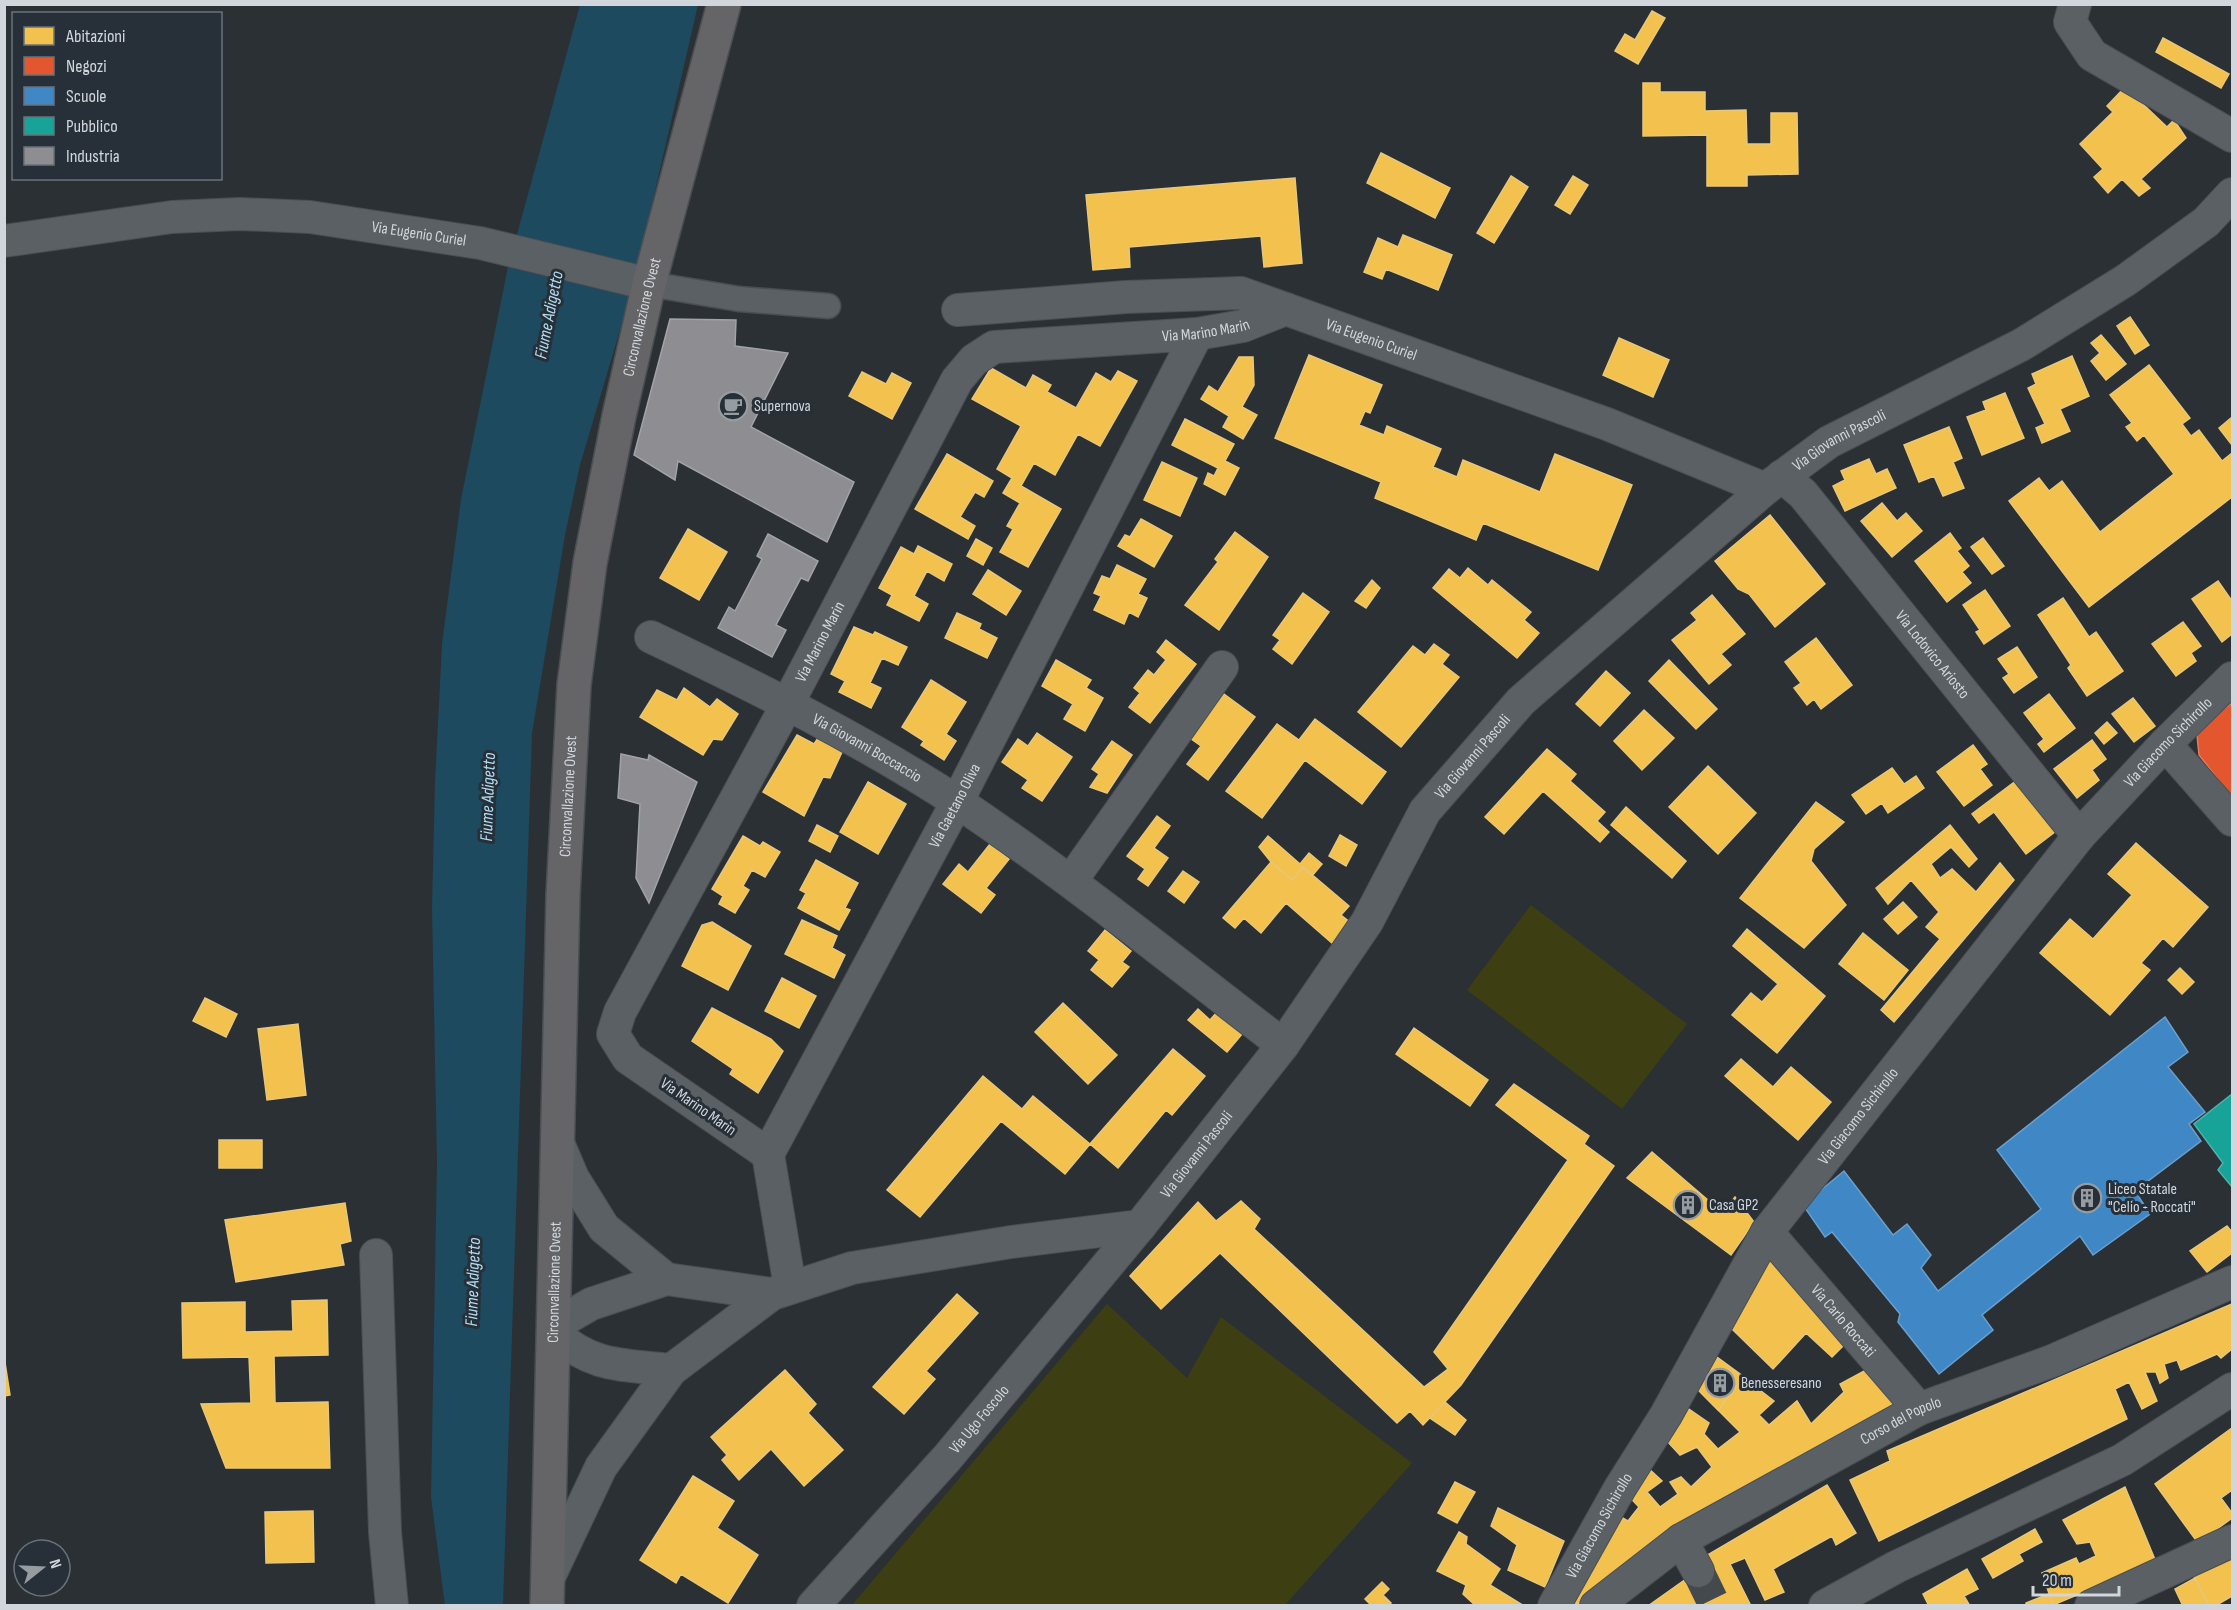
<svg xmlns="http://www.w3.org/2000/svg" width="2237" height="1610" font-family="'Sofia Sans Condensed',sans-serif">
  <style>
    .green { fill: #3d3f13 }
    .water { fill: #1d4a5e }
    .homes { fill: #f2c14e; stroke: #e8c779; stroke-width: 1.5 }
    .shops { fill: #e4572e; stroke: #de7d62; stroke-width: 1.5 }
    .schools { fill: #3f88c5; stroke: #6b9fcc; stroke-width: 1.5 }
    .public { fill: #17a398; stroke: #4fb2ac; stroke-width: 1.5 }
    .industry { fill: #8d8d92; stroke: #a1a3a8; stroke-width: 1.5 }
    .lines { fill: none; stroke-linecap: round; stroke-linejoin: round }
    .minor-tunnel { stroke: #44494d; stroke-width: 32; stroke-dasharray: 32 16; stroke-linecap: butt }
    .pedestrian-casing { stroke: #4a4e52; stroke-width: 27 }
    .minor-casing { stroke: #4a4e52; stroke-width: 34 }
    .secondary-casing { stroke: #4a4e52; stroke-width: 36 }
    .pedestrian { stroke: #5b6064; stroke-width: 24 }
    .minor { stroke: #5b6064; stroke-width: 32 }
    .secondary { stroke: #656467; stroke-width: 33 }
    .labels { text-anchor: middle; dominant-baseline: central; stroke-width: 6; stroke-linejoin: round; paint-order: stroke }
    .street-label { font-size: 16px; fill: #d1d6dc; stroke: #273038 }
    .poi-label { font-size: 16px; fill: #d1d6dc; stroke: #273038; text-anchor: start }
    .water-label { font-size: 18px; font-style: italic; fill: #b2ddf2; stroke: #273038 }
  </style>
  <rect width="100%" height="100%" fill="#2b3034"/>
  <path class="green" d="M1531 905 1687 1024 1622 1109 1467 990Z
    M1107 1304 1187 1378 1221 1317 1412 1463 1285 1605H852Z"/>
  <path class="water" d="M580 5H698L633 286 580 465 565 535 532 733 503 1605 445 1606 431 1497 437 1162 432 908 435 782 442 644 461 499 508 267Z"/>
  <path class="homes" d="M1652 11 1665 18 1638 64 1615 51 1625 34 1635 40Z
    M2163 38 2229 74 2221 88 2156 52Z
    M1643 83H1660V92H1705V111L1746 110 1747 144H1771V113H1797L1798 174 1747 175V186H1707V135L1643 136Z
    M2125 87 2167 127 2174 120 2186 138 2141 179 2150 188 2139 196 2122 179 2108 193 2094 177 2103 169 2080 144 2113 112 2107 106Z
    M1381 153 1450 188 1435 218 1367 183Z
    M1511 176 1528 187 1494 243 1477 233Z
    M1573 176 1588 185 1570 214 1555 205Z
    M1295 178 1302 263 1264 267 1261 236 1129 247 1130 267 1093 270 1086 195Z
    M1403 235 1452 255 1438 290 1386 269 1382 279 1364 272 1378 238 1398 247Z
    M2130 317 2149 345 2135 354 2117 326Z
    M2101 335 2126 364 2106 380 2091 361 2100 353 2091 343Z
    M1619 338 1669 360 1653 397 1603 375Z
    M1309 355 1382 385 1370 413 1365 411 1359 425 1384 435 1387 426 1441 449 1433 467 1457 477 1463 460 1540 492 1555 454 1632 485 1598 570 1483 523 1476 540 1375 498 1381 482 1275 438Z
    M2072 356 2089 396 2060 409 2070 431 2042 443 2036 428 2045 424 2028 388 2036 384 2032 374Z
    M1239 357H1253L1254 385 1242 407 1257 415 1243 439 1223 427 1229 416 1201 399 1209 386 1218 392Z
    M2149 365 2190 418 2182 424 2191 436 2199 430 2222 461 2232 453V497L2089 607 2009 501 2039 478 2049 491 2062 481 2100 532 2174 474 2144 435 2137 441 2126 427 2132 423 2110 395Z
    M991 368 1026 388 1033 375 1051 385 1047 392 1076 408 1096 373 1111 382 1118 371 1137 381 1100 446 1078 434 1055 475 1034 463 1021 486 1061 509 1028 567 1000 552 1013 529 1007 526 1020 503 1003 493 1012 478 997 469 1021 426 972 399Z
    M862 372 886 384 892 373 911 383 892 419 849 396Z
    M2005 393 2024 438 1982 455 1967 417 1986 410 1983 402Z
    M2232 417V445L2219 428Z
    M1185 419 1234 444 1225 461 1239 468 1225 495 1204 484 1208 473 1214 476 1218 468 1172 445Z
    M1949 427 1962 458 1953 462 1964 488 1943 496 1934 476 1919 482 1904 445Z
    M947 454 993 481 984 497 975 492 960 517 975 526 968 539 915 509Z
    M1869 459 1876 474 1887 469 1896 488 1845 511 1833 486 1845 480 1841 471Z
    M1162 462 1197 478 1180 516 1144 500Z
    M1882 503 1897 521 1906 513 1922 531 1892 557 1861 521Z
    M1770 515 1825 584 1775 627 1749 594 1738 589 1715 561Z
    M1141 519 1172 536 1154 567 1118 546 1125 535 1130 537Z
    M688 529 727 552 699 600 660 578Z
    M1235 532 1268 557 1219 630 1185 605 1218 562 1215 559Z
    M1950 533 1961 548 1957 551 1969 566 1962 572 1971 583 1947 602 1915 561Z
    M1983 538 2004 566 1992 574 1971 547Z
    M976 539 992 548 983 565 967 556Z
    M918 546 952 564 944 581 927 571 914 596 928 604 919 621 887 605 892 595 879 588 901 547 914 554Z
    M1117 565 1146 579 1138 594 1147 598 1138 617 1129 612 1124 624 1094 610 1101 596 1094 593 1102 576 1110 579Z
    M1468 568 1488 585 1492 580 1531 612 1524 620 1539 633 1517 658 1433 588 1449 569 1460 578Z
    M988 570 1021 591 1006 615 973 594Z
    M1372 580 1380 588 1366 608 1355 601Z
    M2218 581 2232 601V634L2222 642 2192 599Z
    M1985 590 2010 626 1984 644 1976 632 1980 630 1963 605Z
    M1303 593 1329 612 1292 664 1273 649 1280 640 1273 635Z
    M1712 595 1745 634 1721 654 1731 665 1709 684 1672 640 1697 620 1691 613Z
    M2063 598 2089 637 2096 632 2123 671 2087 696 2068 668 2071 665 2038 615Z
    M957 613 981 624 979 629 997 638 987 658 945 638Z
    M2183 622 2201 646 2191 653 2196 661 2176 676 2152 644Z
    M854 627 873 635 875 632 907 647 898 665 882 658 870 683 881 688 871 708 839 692 845 681 831 674Z
    M1816 638 1852 685 1821 709 1814 699 1807 705 1794 688 1801 683 1785 662Z
    M1166 640 1196 664 1150 723 1129 707 1140 693 1134 688 1148 670 1154 675 1166 660 1157 652Z
    M1434 644 1449 655 1442 664 1459 677 1401 747 1358 712 1413 646 1425 655Z
    M2017 647 2037 677 2014 693 2003 678 2009 674 1998 659Z
    M1056 660 1091 680 1086 688 1103 698 1085 731 1064 719 1073 704 1042 686Z
    M1669 660 1717 709 1696 729 1649 681Z
    M1606 671 1630 693 1600 726 1576 704Z
    M931 680 966 702 946 734 956 741 944 760 921 745 924 741 902 727Z
    M684 688 710 707 717 699 738 714 722 740 713 739 703 755 640 717 657 690 677 700Z
    M1224 694 1255 717 1208 780 1187 764 1201 746 1190 738Z
    M2049 694 2075 728 2044 752 2038 744 2044 739 2024 713Z
    M2133 698 2155 726 2134 742 2112 714Z
    M1644 710 1674 738 1642 770 1614 741Z
    M1315 719 1386 772 1362 804 1305 760 1262 818 1226 791 1277 724 1299 740Z
    M2107 722 2117 733 2104 744 2095 733Z
    M1037 733 1072 757 1042 801 1022 788 1028 780 1002 762 1018 739 1028 746Z
    M797 735 814 744 818 738 842 752 830 778 823 777 804 816 763 792Z
    M2092 740 2106 759 2092 770 2099 780 2077 798 2054 769Z
    M1112 741 1132 755 1107 793 1090 787 1099 774 1092 769Z
    M1973 745 1987 764 1980 769 1992 785 1964 806 1937 772Z
    M1547 749 1576 774 1570 781 1605 812 1597 821 1609 832 1600 842 1543 791 1504 834 1485 817Z
    M1708 766 1756 813 1718 854 1669 807Z
    M1892 768 1904 784 1916 776 1924 788 1888 813 1882 803 1866 814 1852 795Z
    M2017 780 2056 831 2026 854 1994 812 1979 823 1972 814Z
    M868 782 906 804 878 854 840 832Z
    M1816 802 1844 822 1814 849 1811 861 1846 905 1804 948 1740 898Z
    M1626 807 1686 861 1672 878 1611 825Z
    M1157 816 1170 826 1154 848 1168 858 1148 886 1138 879 1145 869 1127 856Z
    M817 825 838 836 830 852 809 841Z
    M1950 825 1977 859 1969 867 1951 847 1931 864 1940 878 1952 869 1976 892 2000 863 2014 880 1894 1022 1881 1010 1940 939 1926 927 1939 912 1911 880 1888 904 1876 888Z
    M1340 835 1357 845 1346 866 1329 856Z
    M743 836 760 846 763 842 780 852 765 877 752 870 743 886 749 890 735 913 719 904 723 896 712 889Z
    M1268 836 1300 864 1309 853 1322 864 1312 876 1303 867 1292 880 1271 862 1259 847Z
    M2136 843 2208 907 2173 947 2163 938 2141 963 2150 970 2110 1015 2040 953 2070 919 2093 939 2132 895 2108 874Z
    M990 844 1009 859 986 888 995 895 981 913 943 884 959 864 968 872Z
    M816 860 858 883 845 908 850 910 839 930 798 908 806 893 800 890Z
    M1271 862 1292 880 1303 867 1349 906 1341 915 1351 923 1333 944 1286 903 1261 933 1244 918 1235 928 1223 918Z
    M1183 871 1199 882 1184 903 1168 891Z
    M1903 902 1917 917 1898 934 1884 919Z
    M802 920 837 936 832 948 845 955 834 978 785 954Z
    M712 922 751 946 728 990 682 966 702 925Z
    M1747 929 1825 996 1777 1053 1732 1015 1751 993 1762 1002 1778 984 1733 946Z
    M1105 930 1131 951 1122 962 1129 967 1112 987 1091 970 1099 960 1088 951Z
    M1863 933 1908 970 1884 1000 1839 964Z
    M2180 968 2194 982 2182 994 2168 980Z
    M782 978 816 996 799 1028 765 1011Z
    M205 998 237 1014 226 1037 193 1021Z
    M1063 1003 1117 1055 1088 1084 1035 1032Z
    M712 1008 771 1039 783 1051 758 1093 730 1074 733 1069 692 1041Z
    M1198 1009 1210 1020 1217 1012 1242 1034 1227 1052 1188 1020Z
    M298 1024 306 1095 267 1100 258 1029Z
    M1414 1028 1488 1080 1470 1106 1396 1054Z
    M1173 1049 1205 1076 1172 1115 1166 1110 1118 1168 1090 1144Z
    M1741 1059 1773 1087 1791 1067 1831 1102 1798 1140 1725 1076Z
    M983 1076 1022 1109 1033 1096 1090 1144 1065 1174 1001 1121 920 1217 887 1190Z
    M1514 1084 1589 1136 1584 1144 1614 1166 1461 1385 1423 1425 1410 1411 1397 1423 1220 1253 1161 1309 1130 1276 1198 1202 1216 1221 1241 1201 1260 1219 1254 1229 1424 1387 1448 1369 1434 1352 1568 1160 1496 1105Z
    M2080 1134 2094 1152 2063 1177 2049 1160Z
    M219 1140H262V1168H219Z
    M1652 1152 1723 1213 1735 1197 1754 1222 1731 1255 1627 1178Z
    M345 1203 351 1241 340 1244 344 1265 236 1282 225 1220Z
    M2227 1226 2232 1232V1253L2207 1272 2190 1251Z
    M1766 1253 1847 1342 1832 1357 1806 1333 1773 1369 1727 1324Z
    M957 1294 978 1313 926 1371 935 1379 904 1414 873 1387Z
    M327 1300 328 1355 274 1356 275 1403 328 1402 330 1468H226L201 1404 251 1403 249 1357 183 1358 182 1303 245 1302V1332L293 1331 292 1301Z
    M2232 1304V1349L2221 1358 2217 1354 2181 1370 2177 1360 2164 1364 2168 1378 2160 1383 2156 1372H2145L2157 1401 2142 1409 2129 1382 2115 1389 2127 1419 1879 1541 1850 1480 1890 1461 1887 1451Z
    M4 1356 10 1395 4 1396Z
    M1717 1357 1774 1401 1759 1415 1769 1425 1797 1401 1811 1424 1844 1392 1840 1384 1868 1369 1904 1408 1653 1546 1578 1606H1560L1597 1549 1613 1534 1605 1528 1619 1516 1628 1521 1639 1507 1622 1489 1648 1468 1662 1481 1647 1492 1660 1507 1678 1494 1670 1482 1681 1477 1691 1487 1712 1467 1697 1447 1680 1455 1666 1440 1686 1407 1709 1423 1704 1434 1718 1449 1740 1432 1698 1390Z
    M1717 1357 1744 1377 1718 1410 1698 1390Z
    M785 1370 816 1404 808 1413 843 1450 804 1486 771 1449 739 1480 722 1460 727 1455 711 1437Z
    M1445 1402 1466 1420 1455 1435 1430 1418Z
    M2232 1428V1490L2221 1498 2232 1513V1518L2198 1543 2155 1484Z
    M693 1476 734 1501 717 1528 758 1555 728 1603 681 1574 676 1583 640 1560Z
    M1455 1482 1475 1492 1457 1523 1438 1513Z
    M1827 1485 1856 1533 1836 1545 1832 1536 1773 1569 1784 1592 1765 1600 1745 1558 1730 1564 1751 1606H1648L1707 1564 1704 1557Z
    M2125 1487 2156 1562 2053 1605 2042 1573 2076 1558 2079 1564 2096 1556 2090 1542 2077 1544 2063 1520Z
    M1498 1508 1564 1541 1545 1587 1508 1570 1517 1545 1491 1526Z
    M313 1511 314 1562 266 1563 265 1512Z
    M2035 1529 2042 1542 2019 1554 2023 1561 1993 1578 1982 1559Z
    M1459 1532 1467 1537 1466 1544 1500 1569 1490 1585 1524 1606H1476L1463 1594 1466 1585 1437 1571Z
    M2232 1552V1596L2215 1606H2209L2192 1573Z
    M1967 1569 1978 1589 1964 1596 1970 1606H1929L1923 1594Z
    M2195 1578 2209 1606H2183L2175 1589Z
    M1382 1582 1389 1589 1383 1595 1391 1603 1388 1606H1372L1365 1599Z
    M2049 1594 2053 1605 2026 1606V1603Z"/>
  <path class="shops" d="M2232 703V797L2199 755 2197 735 2216 715Z"/>
  <path class="schools" d="M2165 1017 2188 1052 2168 1067 2205 1112 2189 1124 2201 1141 2135 1191 2150 1214 2093 1255 2080 1236 1982 1315 1993 1330 1939 1374 1898 1322 1900 1314 1832 1232 1825 1237 1803 1205 1844 1171 1893 1235 1907 1224 1931 1255 1921 1268 1938 1291 2041 1209 1997 1150Z"/>
  <path class="public" d="M2232 1094V1187L2218 1170 2223 1163 2194 1124Z"/>
  <path class="industry" d="M670 319 736 320 735 346 788 353 751 427 854 482 827 542 678 461 675 480 634 455Z
    M768 534 818 561 808 581 801 578 776 625 786 630 772 657 718 628 729 607 735 611 762 559 757 556Z
    M621 754 648 760 649 755 697 782 649 903 636 878 640 804 618 798Z"/>
  <g class="lines">
    <path class="minor-tunnel" d="M1698 1571 1715 1606"/>
    <g class="pedestrian-casing">
      <path id="pedestrian" d="M649 284 739 299 828 306"/>
    </g>
    <g class="minor-casing">
      <g id="minor">
        <path d="M2075 4 2070 22 2092 55 2232 136"/>
        <path id="s1" d="M4 241 172 217 240 214 310 217 480 243 649 284"/>
        <path id="s2" d="M958 310 1126 297 1241 293 1607 424 1765 489"/>
        <path id="s3" d="M1782 476 1803 494 2079 836"/>
        <path id="s4" d="M651 637C756 687 861 739 959 803 1071 878 1176 963 1283 1045"/>
        <path d="M2165 744 2232 820"/>
        <path d="M1071 881 1222 667"/>
        <path d="M558 1143 573 1178 604 1228 666 1279"/>
        <path id="s5" d="M768 1154 628 1058 613 1034 620 1012 788 703 957 380 974 360 994 347 1197 334 1243 326 1286 309"/>
        <path id="s6" d="M1767 1232 1919 1409"/>
        <path d="M376 1255 385 1532 392 1606"/>
        <path id="s7" d="M790 1287 768 1154 957 802 1197 334"/>
        <path d="M671 1370C619 1364 595 1368 553 1333L567 1318 591 1304 666 1279 772 1294"/>
        <path d="M1681 1540 1698 1571"/>
        <path id="s8" d="M549 1577 601 1467 671 1370 772 1294 852 1268 1011 1242 1140 1226 1283 1045 1367 922 1425 811 1521 701 1765 489 1829 442 2021 345 2126 280 2206 222 2232 194"/>
        <path id="s9" d="M813 1606 947 1458 1140 1226"/>
        <path id="s10" d="M1554 1606 1620 1488 1666 1415 1767 1232 2079 836 2165 744 2232 678"/>
        <path id="s11" d="M1596 1606 1681 1540 1919 1409 2052 1361 2232 1282"/>
        <path d="M1825 1606 1896 1567 2122 1460 2232 1389"/>
        <path d="M2091 1606 2232 1541"/>
      </g>
    </g>
    <g class="secondary-casing">
      <g id="secondary">
        <path id="s12" d="M547 1606 563 895 574 685 590 563 619 416 649 284 724 4"/>
      </g>
    </g>
    <use href="#pedestrian" class="pedestrian"/>
    <use href="#minor" class="minor"/>
    <use href="#secondary" class="secondary"/>
  </g>
  <defs>
    <g id="cafe-ring" transform="scale(1.5)"><circle r="9.5" fill="#273038" stroke="#979ca1" stroke-width="1.5"/><path d="M-5.5-4.5H6V0H3Q3 3.5 0 3.5H-2.5Q-5.5 3.5-5.5 0ZM3-3.2v2h1.7v-2ZM-6 4.5H4V6H-6Z" fill="#979ca1"/></g>
    <g id="building-ring" transform="scale(1.5)"><circle r="9.5" fill="#273038" stroke="#979ca1" stroke-width="1.5"/><path d="M-4-6H4V6H1V3H-1V6H-4ZM-2.5-4.3h1.7v1.8h-1.7ZM.8-4.3h1.7v1.8H.8ZM-2.5-1h1.7V.8h-1.7ZM.8-1h1.7V.8H.8Z" fill="#979ca1"/></g>
  </defs>
  <g fill-rule="evenodd">
    <use href="#cafe-ring" x="733" y="406"/>
    <use href="#building-ring" x="2087" y="1198"/>
    <use href="#building-ring" x="1688" y="1205"/>
    <use href="#building-ring" x="1720" y="1383"/>
  </g>
  <g class="labels">
    <g class="street-label">
      <text stroke="none"><textPath href="#s1" startOffset="418">Via Eugenio Curiel</textPath></text>
      <text stroke="none"><textPath href="#s12" startOffset="1296">Circonvallazione Ovest</textPath></text>
      <text stroke="none"><textPath href="#s5" startOffset="1200">Via Marino Marin</textPath></text>
      <text stroke="none"><textPath href="#s2" startOffset="422">Via Eugenio Curiel</textPath></text>
      <text stroke="none"><textPath href="#s8" startOffset="1806">Via Giovanni Pascoli</textPath></text>
      <text stroke="none"><textPath href="#s5" startOffset="642">Via Marino Marin</textPath></text>
      <text stroke="none"><textPath href="#s3" startOffset="234">Via Lodovico Ariosto</textPath></text>
      <text stroke="none"><textPath href="#s10" startOffset="1064">Via Giacomo Sichirollo</textPath></text>
      <text stroke="none"><textPath href="#s4" startOffset="243">Via Giovanni Boccaccio</textPath></text>
      <text stroke="none"><textPath href="#s8" startOffset="1320">Via Giovanni Pascoli</textPath></text>
      <text stroke="none"><textPath href="#s12" startOffset="810">Circonvallazione Ovest</textPath></text>
      <text stroke="none"><textPath href="#s7" startOffset="530">Via Gaetano Oliva</textPath></text>
      <text transform="translate(698 1107) rotate(35)">Via Marino Marin</text>
      <text stroke="none"><textPath href="#s10" startOffset="578">Via Giacomo Sichirollo</textPath></text>
      <text stroke="none"><textPath href="#s8" startOffset="834">Via Giovanni Pascoli</textPath></text>
      <text stroke="none"><textPath href="#s12" startOffset="324">Circonvallazione Ovest</textPath></text>
      <text stroke="none"><textPath href="#s6" startOffset="117">Via Carlo Roccati</textPath></text>
      <text stroke="none"><textPath href="#s9" startOffset="250">Via Ugo Foscolo</textPath></text>
      <text stroke="none"><textPath href="#s11" startOffset="358">Corso del Popolo</textPath></text>
      <text stroke="none"><textPath href="#s10" startOffset="92">Via Giacomo Sichirollo</textPath></text>
    </g>
    <g class="poi-label">
      <text x="754" y="406">Supernova</text>
      <text x="2108" y="1189">Liceo Statale<tspan x="2108" dy="18">"Celio - Roccati"</tspan></text>
      <text x="1709" y="1205">Casa GP2</text>
      <text x="1741" y="1383">Benesseresano</text>
    </g>
    <g class="water-label">
      <text transform="translate(549 315) rotate(-79)">Fiume Adigetto</text>
      <text transform="translate(488 797) rotate(-88)">Fiume Adigetto</text>
      <text transform="translate(473 1282) rotate(-88)">Fiume Adigetto</text>
    </g>
  </g>
  <rect width="2237" height="1610" fill="none" stroke="#d1d6dc" stroke-width="12"/>
  <rect x="12" y="12" width="210" height="168" fill="#273038" stroke="#6b727a" stroke-width="1.5"/>
  <rect x="24" y="27" width="30" height="18" fill="#f2c14e" stroke="#6b727a" stroke-width="1.5"/>
  <text x="66" y="42" font-size="18" fill="#d1d6dc">Abitazioni</text>
  <rect x="24" y="57" width="30" height="18" fill="#e4572e" stroke="#6b727a" stroke-width="1.5"/>
  <text x="66" y="72" font-size="18" fill="#d1d6dc">Negozi</text>
  <rect x="24" y="87" width="30" height="18" fill="#3f88c5" stroke="#6b727a" stroke-width="1.5"/>
  <text x="66" y="102" font-size="18" fill="#d1d6dc">Scuole</text>
  <rect x="24" y="117" width="30" height="18" fill="#17a398" stroke="#6b727a" stroke-width="1.5"/>
  <text x="66" y="132" font-size="18" fill="#d1d6dc">Pubblico</text>
  <rect x="24" y="147" width="30" height="18" fill="#8d8d92" stroke="#6b727a" stroke-width="1.5"/>
  <text x="66" y="162" font-size="18" fill="#d1d6dc">Industria</text>
  <g transform="translate(42 1568) rotate(72)"><circle r="28" fill="#273038" stroke="#6b727a" stroke-width="1.5"/>
  <path d="M0-4.5L10 22L0 15L-10 22Z" fill="#979ca1"/>
  <text y="-9" font-size="16" font-weight="bold" text-anchor="middle" fill="#d1d6dc">N</text>
  </g>
  <path d="M2033 1586v9h86v-9" fill="none" stroke="#d1d6dc" stroke-width="3"/>
  <text x="2042" y="1586" font-size="18" fill="#d1d6dc" stroke="#273038" stroke-width="4.5" paint-order="stroke">20 m</text>
</svg>
